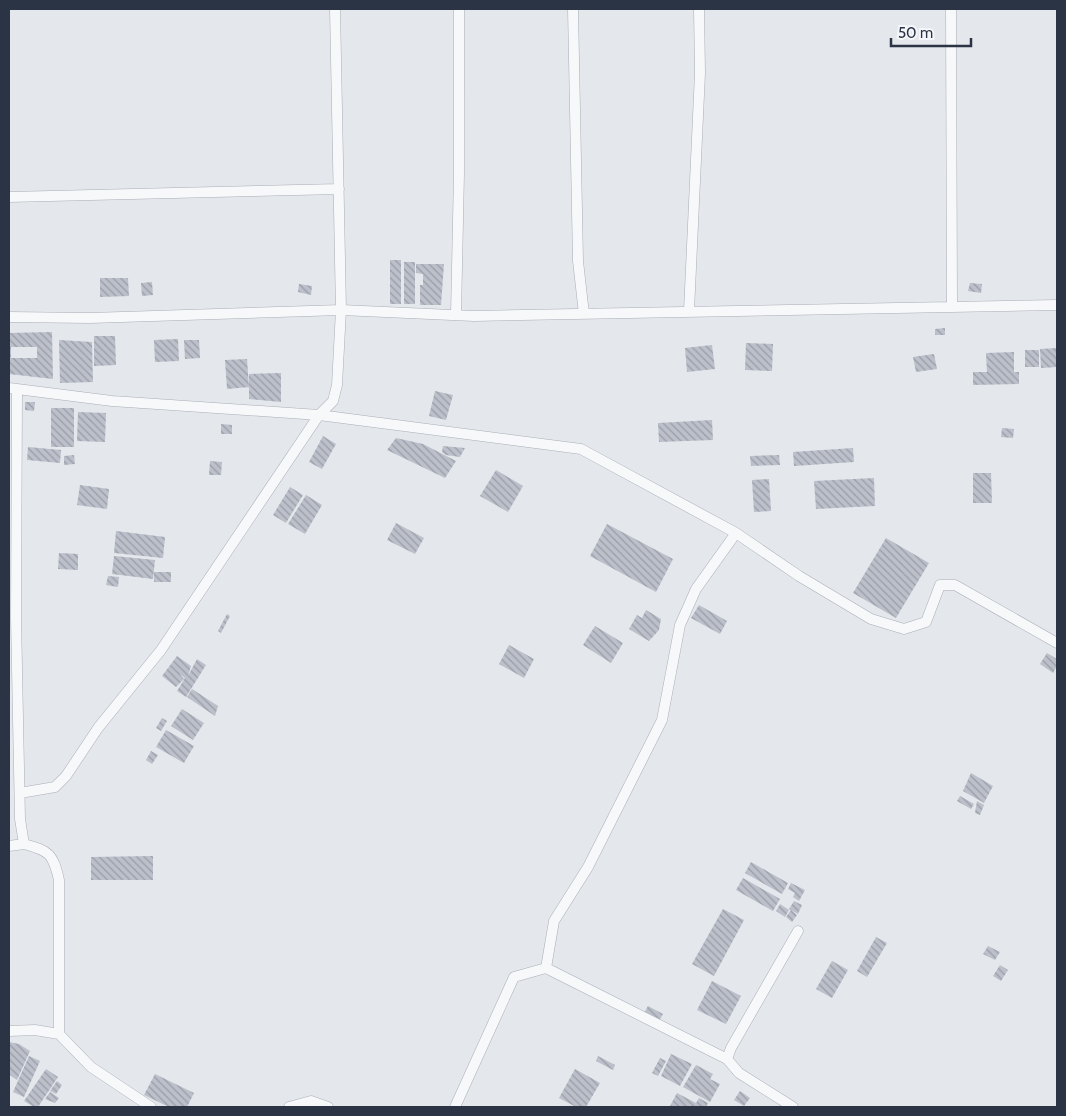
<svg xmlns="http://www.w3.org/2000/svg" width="1066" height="1116" font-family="Cabin,sans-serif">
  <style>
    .building { fill: url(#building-back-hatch); fill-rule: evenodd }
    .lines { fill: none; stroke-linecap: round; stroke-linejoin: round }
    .street-casing { stroke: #a9aeb7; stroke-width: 11 }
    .street { stroke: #f7f8fa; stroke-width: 10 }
  </style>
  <defs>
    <pattern id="building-back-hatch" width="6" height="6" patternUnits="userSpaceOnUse" patternTransform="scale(1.25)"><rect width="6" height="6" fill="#bbc0ca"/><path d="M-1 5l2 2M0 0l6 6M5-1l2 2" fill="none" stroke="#989da6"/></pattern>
  </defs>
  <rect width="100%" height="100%" fill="#e4e7ec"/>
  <path class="building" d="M390 260H401V304H390Z
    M404 262H415V304H404Z
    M416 264H444L441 305H420V285H423V274L416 273Z
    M100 278H128L129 296 100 297Z
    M152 282 153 295 142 296 141 283Z
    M970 283 982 284 981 293 968 291Z
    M299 284 312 286 311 295 298 292Z
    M945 328V335H935V329Z
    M52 332 53 379 9 374V333ZM11 347H37V358H11Z
    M94 336H115L116 365 94 366Z
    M178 339 179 361 155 362 154 340Z
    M59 340 92 342 93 382 60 383Z
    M184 340H199L200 358 185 359Z
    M746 343 773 344 772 371 745 370Z
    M712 345 715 369 687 372 685 348Z
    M1057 348V367L1041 368 1040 349Z
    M1025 350H1039V367H1025Z
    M1014 352V372H1019V384L973 385V372H987L986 353Z
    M934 354 937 369 916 372 913 357Z
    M247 359 249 387 227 389 225 360Z
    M281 373V402L249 399V374Z
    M435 391 453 395 446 420 429 416Z
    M25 402H35L34 411 25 410Z
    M51 408H74V447H51Z
    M78 412 106 413 105 442 77 441Z
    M712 420 713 440 659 442 658 423Z
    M221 424 232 425V434H221Z
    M1002 428 1014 429 1013 438 1001 437Z
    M323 436 336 444 322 469 309 462Z
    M396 438 423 444 456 461 445 478 387 450Z
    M443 446 465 448 460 457 446 455 442 452Z
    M28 447 61 450 60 463 27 460Z
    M853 448 854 462 794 466 793 452Z
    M74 455 75 464 64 465V456Z
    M779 455 780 465 751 466 750 456Z
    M210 461 222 462 221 475H209Z
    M496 470 523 486 508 512 480 496Z
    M973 473H991L992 503H973Z
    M874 478 875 506 816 509 814 481Z
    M769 479 771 511 754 512 752 480Z
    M80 485 109 489 107 509 77 505Z
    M290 487 303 495 286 523 273 515Z
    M306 495 322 505 305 534 288 524Z
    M396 523 424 538 415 554 387 540Z
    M607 524 673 559 656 592 590 556Z
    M116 531 165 537 163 558 114 553Z
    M886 538 929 563 896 618 853 593Z
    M59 553 78 554V570L58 569Z
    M114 556 155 560 153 579 112 574Z
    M154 572H171V582H154Z
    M108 576 119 577 118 587 106 585Z
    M699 605 727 621 720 634 691 618Z
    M646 610 661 619 659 630 649 641 629 629 637 615 642 618Z
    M227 614 230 616 221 633 218 631Z
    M595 626 623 643 611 663 583 645Z
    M509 645 534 659 524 678 499 664Z
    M1047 653 1057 659V666L1053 673 1040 664Z
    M177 656 191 666 188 676 197 659 206 665 186 697 177 691 185 678 179 674 184 679 176 687 162 676Z
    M192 689 218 706 215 716 187 697Z
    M182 709 204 723 193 740 171 726Z
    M162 718 167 721 161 731 156 728Z
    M166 730 194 746 184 763 156 747Z
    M151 751 158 755 152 764 146 760Z
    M971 773 993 786 984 803 963 791Z
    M960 796 974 804 971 809 957 801Z
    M977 801 984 805 980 815 975 813Z
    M153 856V880H91V857Z
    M751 862 788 883 782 894 745 873Z
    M743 878 780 899 773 911 736 890Z
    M791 883 805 890 799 901 793 897 795 893 788 889Z
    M794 901 802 905 798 914 789 909Z
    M780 904 789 910 785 917 776 911Z
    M723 909 744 920 714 976 692 964Z
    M791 910 797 915 792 922 786 917Z
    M876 937 887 943 867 977 857 971Z
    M988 946 1000 952 995 960 983 954Z
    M832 961 848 970 832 998 816 989Z
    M1000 965 1008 970 1001 981 993 976Z
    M712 981 741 996 726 1024 697 1010Z
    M648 1006 663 1014 658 1023 643 1015Z
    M9 1042 19 1044 30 1051 17 1080 10 1075Z
    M671 1054 692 1064 680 1086 661 1076Z
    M29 1056 40 1061 24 1097 13 1092Z
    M598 1056 615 1065 613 1070 596 1061Z
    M660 1058 666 1061 658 1076 652 1073Z
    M696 1065 713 1074 710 1079 720 1084 710 1102 683 1087Z
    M46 1069 58 1077 38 1107H34L24 1101Z
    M575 1069 600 1083 586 1107H576L559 1098Z
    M155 1074 194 1093 187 1107H169L144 1095Z
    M57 1081 62 1085 56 1094 50 1091Z
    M740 1091 750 1098 744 1106 734 1100Z
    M50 1092 59 1098 55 1103 45 1099Z
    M677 1093 696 1103 699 1098 708 1103 706 1107H673L670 1106Z"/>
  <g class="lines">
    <g class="street-casing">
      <path id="street" d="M573 9 578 261 584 314
        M951 9 952 307
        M9 197 339 189
        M689 311 700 73 699 9
        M456 315 459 173V9
        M9 317 90 318 341 310 474 316 1057 305
        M9 388 112 401 319 415 581 449 736 533 799 576 871 619 904 629 926 622 940 585H955L1057 643
        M17 390 16 618 20 819 24 844C50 851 53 854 59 880V1034
        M20 793 55 787 66 776 98 728 161 650 319 415 333 401 337 385 341 310 335 9
        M9 846 24 844
        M546 968 554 921 588 867 662 720 680 625 696 589 736 533
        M9 1031 35 1030 59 1034 91 1067 151 1107
        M727 1059 731 1048 798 931
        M289 1107 311 1101 328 1107
        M455 1107 514 977 546 968 727 1059 739 1073 793 1107"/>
    </g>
    <use href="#street" class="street"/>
  </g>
  <rect width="1066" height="1116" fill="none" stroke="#2b3445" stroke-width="20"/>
  <path d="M891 38v8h80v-8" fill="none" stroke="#2b3445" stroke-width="2.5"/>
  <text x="898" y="38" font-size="15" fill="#2b3445" stroke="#f4f6f9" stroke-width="4" paint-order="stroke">50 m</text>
</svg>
